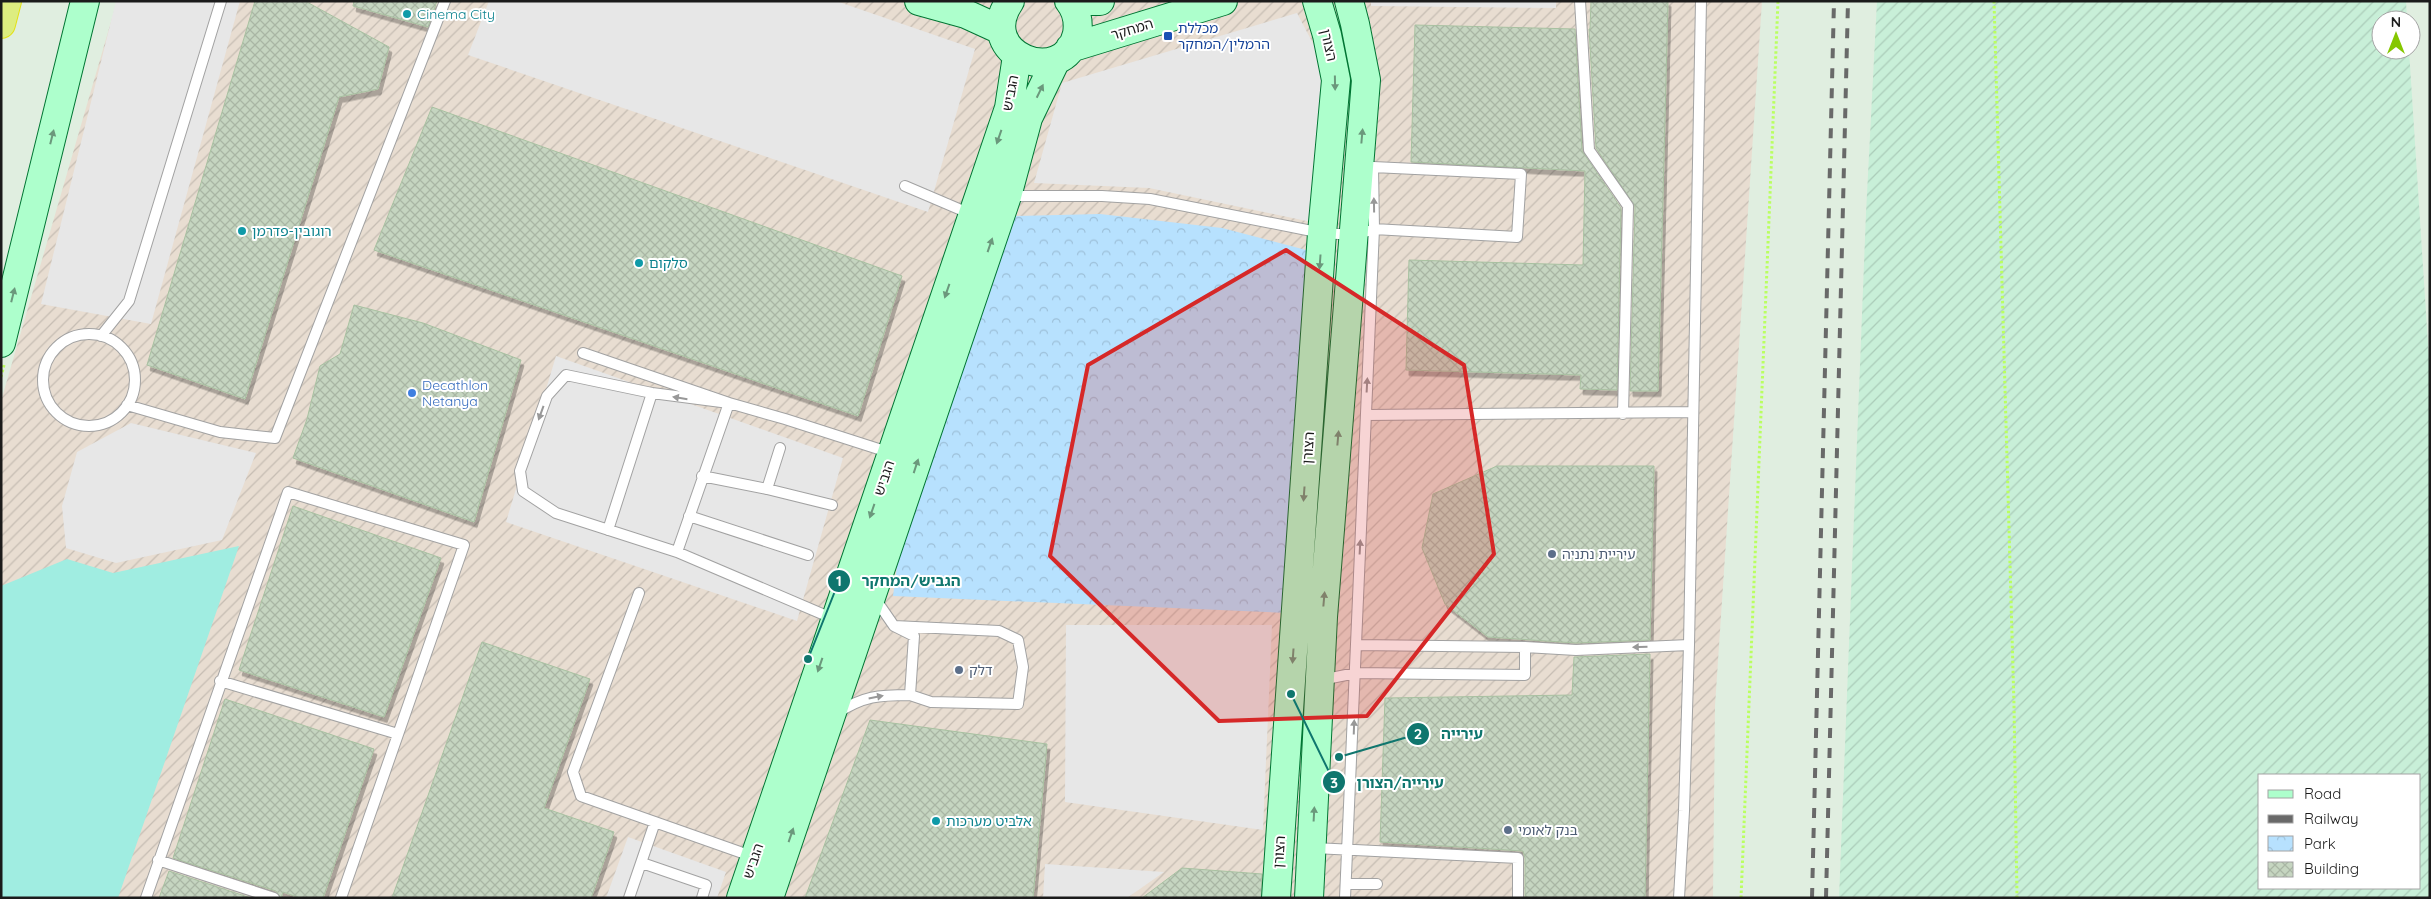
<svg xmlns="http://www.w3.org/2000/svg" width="2431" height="899" font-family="Quicksand,'Noto Sans Hebrew',sans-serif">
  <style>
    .industrial { fill: url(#industrial-furrows) }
    .farmland { fill: url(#farmland-furrows); fill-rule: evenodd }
    .grass { fill: #a0ede1 }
    .park { fill: url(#park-crowns) }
    .parking { fill: #e7e7e7 }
    .building { fill: url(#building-cross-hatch); stroke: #a8c1a1; filter: url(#shadow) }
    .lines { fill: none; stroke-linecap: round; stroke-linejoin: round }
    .lane-casing { stroke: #a2a2a2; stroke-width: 12 }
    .secondary-casing { stroke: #007533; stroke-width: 30 }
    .highway-casing { stroke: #e3e115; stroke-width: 30 }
    .path { stroke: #baff60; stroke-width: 3; stroke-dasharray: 2.5 2.5; stroke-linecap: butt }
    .lane { stroke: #fff; stroke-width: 10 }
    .secondary { stroke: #adffcc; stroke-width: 28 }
    .highway { stroke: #dded80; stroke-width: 28 }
    .rail { stroke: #696969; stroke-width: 4; stroke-dasharray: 10 10; stroke-linecap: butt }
    .oneway { fill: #6b987c }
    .oneway2 { fill: #989898 }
    .marked { fill: #d62828; fill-opacity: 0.2; stroke: #d62828; stroke-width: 4; stroke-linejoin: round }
    .culture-dot { fill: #0f9aa8; stroke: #fff; stroke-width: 2 }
    .transit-dot { fill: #1a4fb4; stroke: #fff; stroke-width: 2 }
    .shop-dot { fill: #3f7fe0; stroke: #fff; stroke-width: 2 }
    .service-dot { fill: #5c6f8a; stroke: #fff; stroke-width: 2 }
    .labels { text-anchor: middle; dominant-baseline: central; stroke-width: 4; stroke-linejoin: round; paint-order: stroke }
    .culture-label { font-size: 14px; fill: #0d838f; stroke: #fff; text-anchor: start }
    .transit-label { font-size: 14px; fill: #164399; stroke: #fff; text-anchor: start }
    .street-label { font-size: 14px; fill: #1b1b1b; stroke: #fff }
    .shop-label { font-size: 14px; fill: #366cbe; stroke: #fff; text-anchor: start }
    .service-label { font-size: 14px; fill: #4e5e75; stroke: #fff; text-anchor: start }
    .leader { fill: none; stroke: #0f766e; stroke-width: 2 }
    .callout-dot { fill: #0f766e; stroke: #fff; stroke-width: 2 }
    .mark-label { font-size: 15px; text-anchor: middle; font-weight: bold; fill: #fff }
    .callout-label { font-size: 15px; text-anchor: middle; font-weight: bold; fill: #0f766e; stroke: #fff; stroke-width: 4; stroke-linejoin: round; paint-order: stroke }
  </style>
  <defs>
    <pattern id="industrial-furrows" width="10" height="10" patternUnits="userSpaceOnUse" patternTransform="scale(1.25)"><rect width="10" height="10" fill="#e8ddd1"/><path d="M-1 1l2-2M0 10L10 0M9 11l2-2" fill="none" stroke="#c6bdb3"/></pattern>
    <pattern id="farmland-furrows" width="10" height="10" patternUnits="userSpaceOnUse" patternTransform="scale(1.25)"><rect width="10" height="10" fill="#c8efd8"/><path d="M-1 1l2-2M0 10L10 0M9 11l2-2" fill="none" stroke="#abccb9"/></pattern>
    <pattern id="park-crowns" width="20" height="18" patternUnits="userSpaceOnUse" patternTransform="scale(1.25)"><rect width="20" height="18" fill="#b7e1fe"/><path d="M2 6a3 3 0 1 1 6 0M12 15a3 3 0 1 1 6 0" fill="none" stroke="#9dc0d9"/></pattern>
    <pattern id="building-cross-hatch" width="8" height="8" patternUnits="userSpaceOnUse" patternTransform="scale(1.25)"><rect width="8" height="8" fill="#c5d5c0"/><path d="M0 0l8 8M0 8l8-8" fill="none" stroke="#a9b6a4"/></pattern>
    <filter id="shadow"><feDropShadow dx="3" dy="5.5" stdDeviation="0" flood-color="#0004"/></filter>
  </defs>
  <rect width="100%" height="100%" fill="#e0eee0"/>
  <path class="industrial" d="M117 1H1762L1715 706 1713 898H1V401Z"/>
  <path class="farmland" d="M1877 1H2406L2407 20H2381V50H2409L2430 375V898H1839L1866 213ZM2260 775H2420V888H2260Z"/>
  <path class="grass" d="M239 546 118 898H1V586L67 559 113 573Z"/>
  <path class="park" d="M1100 214 1222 228 1306 250 1287 613 893 596 898 559 1011 216Z"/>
  <path class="parking" d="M116 1H240L151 324 41 304Z
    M489 1H836L975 49 928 212 468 55Z
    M1371 1H1556V8L1371 6Z
    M1297 13 1330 76 1316 223 1149 188 1034 183 1062 83Z
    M556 356 843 458 797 621 506 522Z
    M131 423 256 453 222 540 116 563 66 548 62 506 77 452Z
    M1066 625H1272L1263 830 1065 802Z
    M628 837 726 872 717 898H606Z
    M1045 864 1164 872 1127 898H1043Z"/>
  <path class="building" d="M255 1H305L389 47 378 89 339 97 245 399 147 365Z
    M354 1H437L428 27 353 6Z
    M1591 1H1668L1658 391H1630L1635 206 1596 148 1589 29H1590Z
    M1415 25 1575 29 1582 151 1621 208 1617 390 1580 389 1581 375 1406 370 1409 260 1583 265 1585 171 1411 162Z
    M432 107 902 276 858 416 374 250Z
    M354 305 423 323 521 360 474 522 293 458 307 419 320 366 340 354Z
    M1497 466H1654L1650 640 1576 643 1488 637 1445 604 1422 548 1433 494Z
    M293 506 441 558 384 717 239 670Z
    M482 642 590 679 544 808 614 832 591 898H392Z
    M1650 654 1645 898H1525V858L1523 851 1380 842 1385 698 1572 695 1574 657Z
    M225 699 374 749 323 898H300L283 892 281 898 276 891 173 858Z
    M870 720 1047 744 1033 898H805Z
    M1182 868 1262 874 1261 898H1142Z
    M169 871 251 898H159Z"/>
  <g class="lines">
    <g class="lane-casing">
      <path id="lane" d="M1580 1 1589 150 1628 206 1623 414
        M905 186 973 215
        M1008 196H1102L1150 199 1322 233 1355 235 1374 229 1517 237 1521 174 1373 167 1360 164
        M43 380a46 46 0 1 1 92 0a46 46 0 1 1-92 0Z
        M101 336 129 301 221 1
        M583 353 729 403 785 419 891 453
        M127 405 220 432 275 438 445 1
        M1366 415 1692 412
        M702 476 767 489 832 505
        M767 489 780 448
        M689 516 808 555
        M608 530 652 393
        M677 552 729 403 652 393 566 375 547 396 520 471 523 491 556 513 677 552 834 619
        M639 593 573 772 581 796 754 857
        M894 626 999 631 1018 640 1023 667 1018 704 931 702 910 695
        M1525 647 1576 650 1689 645
        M1321 680 1356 673 1525 675V647L1356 645
        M220 681 398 734
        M837 713C864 696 878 695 910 695L914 636 894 626 874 597
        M1314 848 1518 858V898
        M158 860 274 898
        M642 863 706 885 702 898
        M1346 884H1377
        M146 898 288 492 464 545 341 898
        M629 898 655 822
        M1345 898 1374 229 1373 167
        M1679 898 1684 811 1689 645 1701 1"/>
    </g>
    <g class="secondary-casing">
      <path id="secondary" d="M919 1 966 14 1001 30
        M1010 1C973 55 1064 90 1077 34 1079 22 1077 11 1069 1
        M1081 1H1100
        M1070 48 1223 1
        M1 343 85 1
        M741 898 1009 108 1017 56
        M769 898 1007 196 1028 118 1056 60
        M1276 898 1322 233 1336 80 1327 35 1317 1
        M1309 898 1323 617 1366 80 1355 24 1349 1"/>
    </g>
    <g class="highway-casing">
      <path id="highway" d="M1 24 7 1"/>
    </g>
    <path class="path" d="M1994 1 2014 705 2017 898
      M1 377 4 365
      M1741 898 1778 1"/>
    <use href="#lane" class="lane"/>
    <use href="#secondary" class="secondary"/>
    <use href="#highway" class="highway"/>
    <path class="rail" d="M1812 898 1834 1
      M1826 898 1848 1"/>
  </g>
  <defs><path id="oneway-solid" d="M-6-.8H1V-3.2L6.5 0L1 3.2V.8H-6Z" transform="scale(1.25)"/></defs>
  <g class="oneway">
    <use href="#oneway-solid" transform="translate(1335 83) rotate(89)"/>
    <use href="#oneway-solid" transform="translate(1040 91) rotate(-64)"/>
    <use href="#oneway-solid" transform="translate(1362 136) rotate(-85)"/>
    <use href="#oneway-solid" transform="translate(52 137) rotate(-76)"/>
    <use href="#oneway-solid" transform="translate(999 137) rotate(109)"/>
    <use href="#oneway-solid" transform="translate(990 245) rotate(-71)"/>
    <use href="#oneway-solid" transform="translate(1320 262) rotate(94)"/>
    <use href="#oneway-solid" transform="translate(947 291) rotate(109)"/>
    <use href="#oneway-solid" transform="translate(13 295) rotate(-76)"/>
    <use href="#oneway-solid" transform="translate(1338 438) rotate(-85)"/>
    <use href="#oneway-solid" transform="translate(916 466) rotate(-72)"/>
    <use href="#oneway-solid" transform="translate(1304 494) rotate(94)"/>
    <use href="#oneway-solid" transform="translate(872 511) rotate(109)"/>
    <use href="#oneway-solid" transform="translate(1324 599) rotate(-85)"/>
    <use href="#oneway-solid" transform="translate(1293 656) rotate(94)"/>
    <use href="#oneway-solid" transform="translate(820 665) rotate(109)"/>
    <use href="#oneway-solid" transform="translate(1314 814) rotate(-87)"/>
    <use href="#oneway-solid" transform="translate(791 835) rotate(-71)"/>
  </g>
  <g class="oneway2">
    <use href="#oneway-solid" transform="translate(1374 205) rotate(-91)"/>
    <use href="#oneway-solid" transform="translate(1367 385) rotate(-87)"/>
    <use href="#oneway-solid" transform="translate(680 398) rotate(-171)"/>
    <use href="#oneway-solid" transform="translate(541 413) rotate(110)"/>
    <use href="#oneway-solid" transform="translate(1360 547) rotate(-87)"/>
    <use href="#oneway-solid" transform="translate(1640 647) rotate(178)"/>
    <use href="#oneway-solid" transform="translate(876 697) rotate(-11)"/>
    <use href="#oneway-solid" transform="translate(1354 727) rotate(-88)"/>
  </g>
  <path class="marked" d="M1286 250 1464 365 1494 554 1367 716 1219 721 1050 556 1088 365Z"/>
  <g class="culture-dot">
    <circle cx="407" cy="14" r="5"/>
    <circle cx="242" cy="231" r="5"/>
    <circle cx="639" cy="263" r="5"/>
    <circle cx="936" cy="821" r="5"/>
  </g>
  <rect class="transit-dot" x="1163" y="31" width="10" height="10" rx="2.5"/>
  <circle class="shop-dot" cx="412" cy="393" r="5"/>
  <g class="service-dot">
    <circle cx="1552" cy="554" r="5"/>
    <circle cx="959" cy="670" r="5"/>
    <circle cx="1508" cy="830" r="5"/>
  </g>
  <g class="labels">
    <g class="culture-label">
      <text x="417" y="14">Cinema City</text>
      <text x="252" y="231">רוגובין-פדרמן</text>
      <text x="649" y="263">סלקום</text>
      <text x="946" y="821">אלביט מערכות</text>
    </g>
    <g class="transit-label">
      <text x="1178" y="28">מכללת<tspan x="1178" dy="16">הרמלין/המחקר</tspan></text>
    </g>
    <g class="street-label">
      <text transform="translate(1132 29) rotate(-17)">המחקר</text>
      <text transform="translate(1329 45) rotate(77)">הצורן</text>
      <text transform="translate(1010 93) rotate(-79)">הגביש</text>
      <text transform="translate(1308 448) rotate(-86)">הצורן</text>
      <text transform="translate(884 478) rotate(-71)">הגביש</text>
      <text transform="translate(1279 852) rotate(-86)">הצורן</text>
      <text transform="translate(753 861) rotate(-71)">הגביש</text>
    </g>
    <g class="shop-label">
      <text x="422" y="385">Decathlon<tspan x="422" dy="16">Netanya</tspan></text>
    </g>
    <g class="service-label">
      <text x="1562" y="554">עיריית נתניה</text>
      <text x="969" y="670">דלק</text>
      <text x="1518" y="830">בנק לאומי</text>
    </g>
  </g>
  <path class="leader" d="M808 659L839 581M1339 757L1418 734M1291 694L1334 782"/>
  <g class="callout-dot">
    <circle cx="808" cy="659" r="5"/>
    <circle cx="1339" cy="757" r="5"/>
    <circle cx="1291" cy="694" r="5"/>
    <circle cx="839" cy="581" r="12"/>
    <circle cx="1418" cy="734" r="12"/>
    <circle cx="1334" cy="782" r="12"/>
  </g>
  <g class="mark-label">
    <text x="839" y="586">1</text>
    <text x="1418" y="739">2</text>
    <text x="1334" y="788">3</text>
  </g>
  <g class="callout-label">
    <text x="911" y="586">הגביש/המחקר</text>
    <text x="1462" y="739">עירייה</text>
    <text x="1400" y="788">עירייה/הצורן</text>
  </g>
  <rect width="2431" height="899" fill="none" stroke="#1b1b1b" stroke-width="5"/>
  <rect x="2258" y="774" width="162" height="115" fill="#ffffff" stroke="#a4a4a4"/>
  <rect x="2268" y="790" width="25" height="8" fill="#adffcc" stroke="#a4a4a4"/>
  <text x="2304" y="799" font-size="15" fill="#1b1b1b">Road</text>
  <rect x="2268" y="815" width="25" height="8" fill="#696969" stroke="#a4a4a4"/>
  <text x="2304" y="824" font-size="15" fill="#1b1b1b">Railway</text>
  <rect x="2268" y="836" width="25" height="15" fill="url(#park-crowns)" stroke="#a4a4a4"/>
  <text x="2304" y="849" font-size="15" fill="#1b1b1b">Park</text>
  <rect x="2268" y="862" width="25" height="15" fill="url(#building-cross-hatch)" stroke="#a4a4a4"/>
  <text x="2304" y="874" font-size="15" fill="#1b1b1b">Building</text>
  <g transform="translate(2396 35)"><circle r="24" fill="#ffffff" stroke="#a4a4a4"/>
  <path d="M0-4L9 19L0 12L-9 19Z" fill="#85c700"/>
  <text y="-8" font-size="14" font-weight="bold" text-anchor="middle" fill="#1b1b1b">N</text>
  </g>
</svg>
